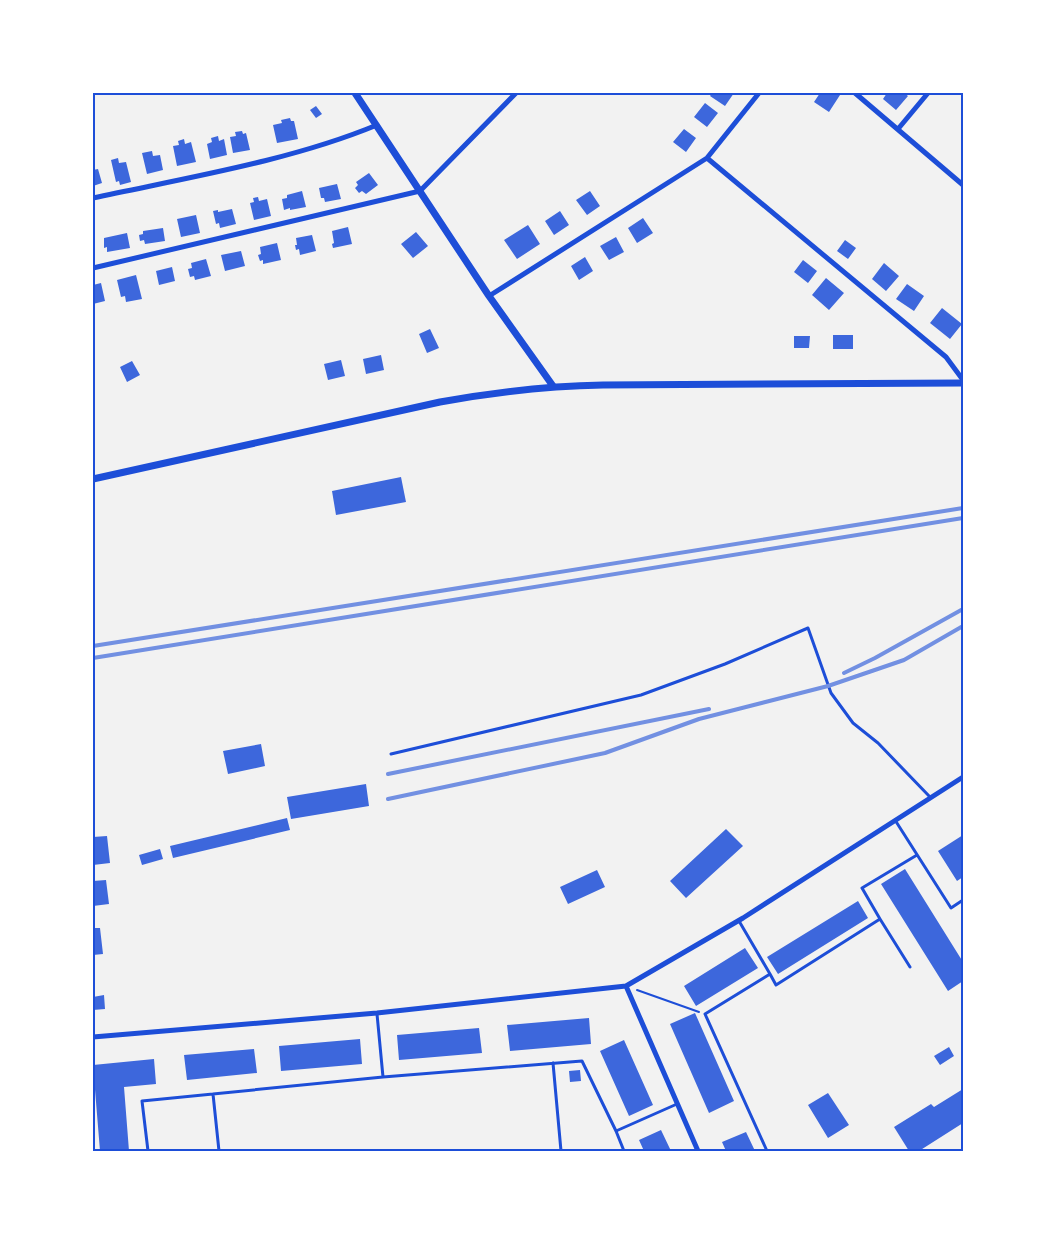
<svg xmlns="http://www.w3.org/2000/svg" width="1056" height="1244" font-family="'DM Sans',sans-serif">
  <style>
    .building { fill: #3d67dc }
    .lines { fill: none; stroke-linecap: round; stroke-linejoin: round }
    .path { stroke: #1d4ed8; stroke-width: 2 }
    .service { stroke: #1d4ed8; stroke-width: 3 }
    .minor { stroke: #1d4ed8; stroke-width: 5 }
    .tertiary { stroke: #1d4ed8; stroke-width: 7 }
    .rail { stroke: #7290e2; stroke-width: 4 }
    .neatline { fill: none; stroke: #1d4ed8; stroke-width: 2 }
  </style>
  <rect width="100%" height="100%" fill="#f2f2f2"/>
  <path class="building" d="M712 93H734L725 106 710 96Z
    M820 93H837L840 95 829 112 814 102Z
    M887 93H904L908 96 896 110 883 99Z
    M705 103 718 113 707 127 694 117Z
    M316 106 322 114 316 118 310 110Z
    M290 118 291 121H294L298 139 277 143 273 125 282 123 281 120Z
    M684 129 696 138 686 152 673 142Z
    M242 131 243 134 246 133 250 150 233 153 230 137 236 136 235 132Z
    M218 136 219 141 224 139 227 155 210 159 207 144 212 142 211 138Z
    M184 139 185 144 191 142 196 162 177 166 173 146 179 145 178 141Z
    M152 151 153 156 160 155 163 170 147 174 142 153Z
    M118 158 119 163 126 162 131 182 120 185 119 181 116 182 111 160Z
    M98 169 102 183 93 186V170Z
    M369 173 378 185 366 194 362 191 359 193 355 188 358 185 356 182Z
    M337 184 341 199 325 202 324 198H321L319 188Z
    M302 191 306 207 290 210V208L284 210 282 199 287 198V195Z
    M590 191 600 206 587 215 576 200Z
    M258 197 259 201 267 199 271 216 254 220 250 203 254 202 253 198Z
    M232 209 236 224 220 228 219 223 216 224 213 211 218 210V212Z
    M560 211 569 225 554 235 545 221Z
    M196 215 200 233 181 237 177 219Z
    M643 218 653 233 637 243 628 228Z
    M528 225 540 244 517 259 504 240Z
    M348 227 352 244 333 248 332 244 334 243 332 231Z
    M163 228 165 241 145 244 144 240 140 241 139 235 143 234V231Z
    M416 232 428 246 413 258 401 244Z
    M127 233 130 248 107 252V247L104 248V238Z
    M312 235 316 251 300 255 299 249 296 250 295 245H297L296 238Z
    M616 237 624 252 609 260 600 246Z
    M845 240 856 248 848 259 837 251Z
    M277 243 281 260 263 264V260L260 261 258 255 261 254 260 247Z
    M241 251 245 266 225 271 221 255Z
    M585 257 593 271 579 280 571 266Z
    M206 259 211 276 195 280 194 276 190 277 188 269 192 268 191 263Z
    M803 260 817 271 808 283 794 272Z
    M884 263 899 276 886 291 872 279Z
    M172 267 175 281 159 285 156 271Z
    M136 275 142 299 126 302 125 296 121 297 117 280Z
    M826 278 844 293 829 310 812 295Z
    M101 283 105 301 93 304V285Z
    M907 284 924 296 914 311 896 299Z
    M942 308 962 324 950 339 930 323Z
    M430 329 439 348 427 353 419 334Z
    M833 335H853V349H833Z
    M794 336H810L809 348H794Z
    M381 355 384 370 366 374 363 359Z
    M341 360 345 376 328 380 324 364Z
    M132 361 140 375 127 382 120 367Z
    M401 477 406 502 336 515 332 491Z
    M261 744 265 766 228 774 223 751Z
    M366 784 369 806 291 819 287 797Z
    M287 818 290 830 173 858 170 846Z
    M726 829 743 846 686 898 670 881Z
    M963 835V877L957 881 938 851Z
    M107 836 110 863 93 865V837Z
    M160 849 163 859 142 865 139 855Z
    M905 869 963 962V981L948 991 881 884Z
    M597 870 605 887 568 904 560 887Z
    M106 880 109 904 93 906V881Z
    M858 901 868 918 778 974 767 957Z
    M93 928H100L103 954 93 955Z
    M745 948 758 968 696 1006 684 986Z
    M104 995 105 1009 93 1010V997Z
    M695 1013 734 1101 709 1113 670 1024Z
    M589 1018 591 1044 510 1051 507 1025Z
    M479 1028 482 1053 399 1060 397 1035Z
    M360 1039 362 1064 281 1071 279 1046Z
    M624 1040 653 1105 629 1116 600 1051Z
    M949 1047 954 1056 940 1065 934 1056Z
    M254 1049 257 1073 187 1080 184 1055Z
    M154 1059 156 1084 124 1087 129 1151H100L93 1065Z
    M580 1070 581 1081 570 1082 569 1071Z
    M963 1089V1123L919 1151H909L894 1127 931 1104 934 1107Z
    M828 1093 849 1125 828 1138 808 1105Z
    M661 1130 671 1151H644L639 1140Z
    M746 1132 755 1151H726L722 1142Z"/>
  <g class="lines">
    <path class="path" d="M637 990 699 1012"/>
    <path class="service" d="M391 754 641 695 725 664 808 628 831 693 853 723 878 743 930 797
      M895 820 951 908 963 900
      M880 919 910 967
      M739 921 770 974 705 1014 767 1151
      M770 974 776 985 880 919 862 888 917 855
      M377 1014 383 1077 582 1061 616 1131
      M553 1063 561 1151
      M213 1094 219 1151
      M148 1151 142 1101 383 1077
      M624 1151 616 1131 677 1104"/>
    <path class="minor" d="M855 93 963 185
      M898 129 928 93
      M707 158 946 357 963 380
      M93 198C185 178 290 161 377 125
      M93 268 420 191 516 93
      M489 296 707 158 759 93
      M626 986 698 1151
      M93 1037 377 1013 626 986 743 918 963 777"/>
    <path class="tertiary" d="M355 93 489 296 553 386
      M93 479 440 402C495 392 548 386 603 385L963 383"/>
    <path class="rail" d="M93 646 963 508
      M93 658 963 518
      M844 673 875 658 963 609
      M388 774 709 709
      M388 799 605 753 699 719 828 686 904 660 963 626"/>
  </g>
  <rect width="1056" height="1244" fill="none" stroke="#ffffff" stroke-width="189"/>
  <rect x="94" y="94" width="868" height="1056" class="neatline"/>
</svg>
